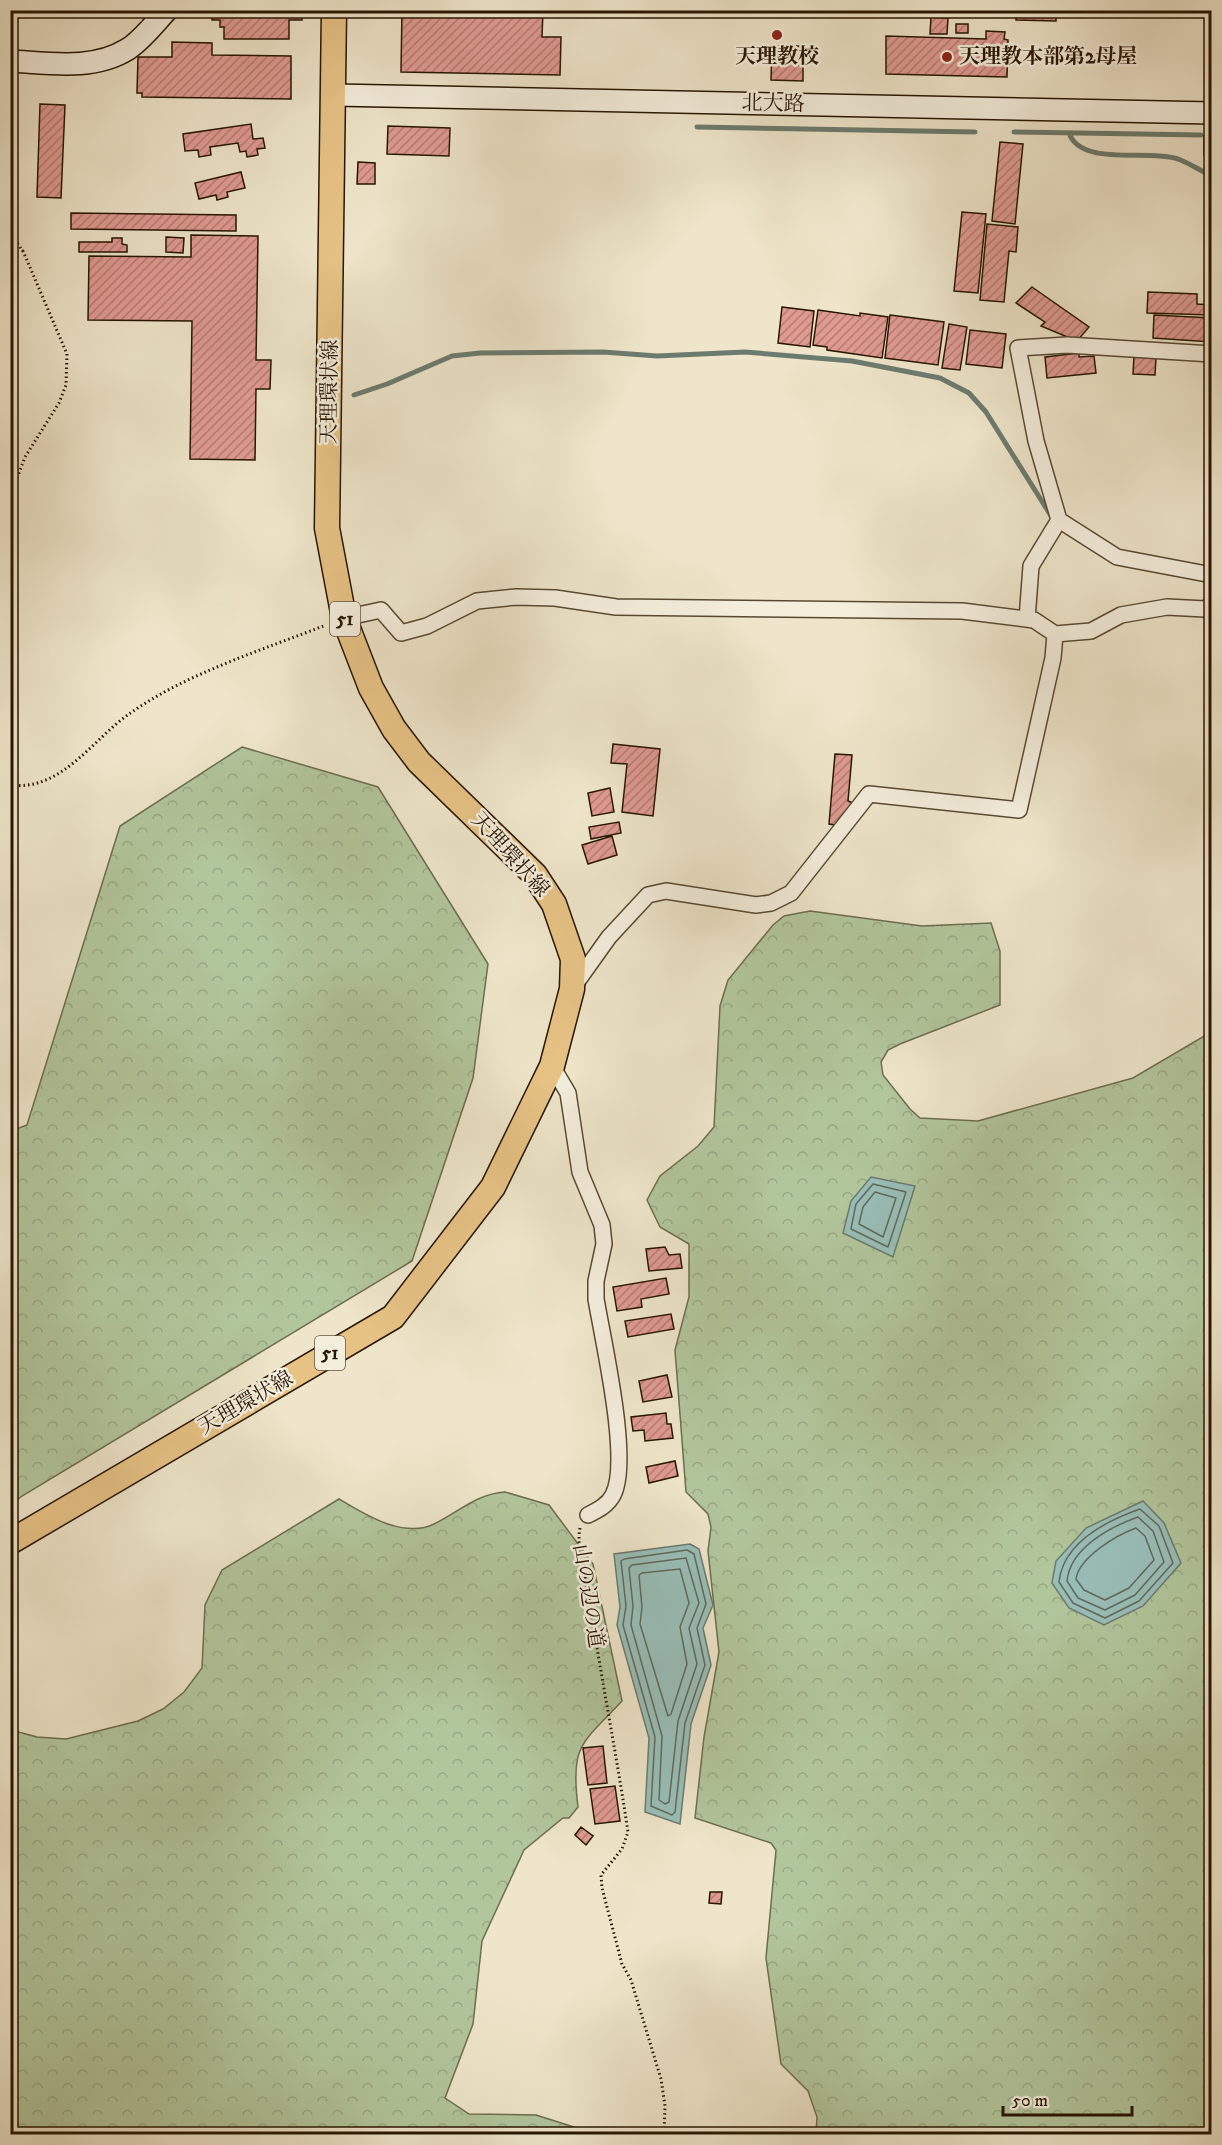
<svg xmlns="http://www.w3.org/2000/svg" width="1222" height="2145" font-family="'IM FELL DW Pica','Noto Serif JP',serif">
  <style>
    .forest { fill: url(#forest-crowns); stroke: #6c6e4e; stroke-width: 1.5 }
    .water { fill: #99bfb9; stroke: #6b7b6f; stroke-width: 1.5 }
    .lines { fill: none; stroke-linecap: round; stroke-linejoin: round }
    .shore { stroke: #606a5c; stroke-width: 1.5 }
    .stream { stroke: #6b7b6f; stroke-width: 5 }
    .building { fill: url(#building-hatch); stroke: #271500; stroke-width: 1.5 }
    .street-casing { stroke: #594932; stroke-width: 18 }
    .secondary-casing { stroke: #271500; stroke-width: 24 }
    .primary-casing { stroke: #271500; stroke-width: 27 }
    .path { stroke: #271500; stroke-width: 3; stroke-dasharray: 1.5 3; stroke-linecap: butt }
    .street { stroke: #f4eedd; stroke-width: 15 }
    .secondary { stroke: #f4eedd; stroke-width: 21 }
    .primary { stroke: #e7c285; stroke-width: 24 }
    .poi-dot { fill: #8f2418; stroke: #f4eedd; stroke-width: 2 }
    .labels { text-anchor: middle; dominant-baseline: central; stroke-width: 5; stroke-linejoin: round; paint-order: stroke }
    .shield { fill: #f4eedd; stroke: #645642; stroke-width: 1.5 }
    .shield-label { font-size: 20px; font-weight: bold; fill: #271500 }
    .poi-label { font-size: 21px; font-weight: bold; fill: #271500; stroke: #f4eedd }
    .street-label { font-size: 21px; fill: #271500; stroke: #f4eedd }
  </style>
  <defs>
    <pattern id="forest-crowns" width="20" height="18" patternUnits="userSpaceOnUse" patternTransform="scale(1.5)"><rect width="20" height="18" fill="#b2c69c"/><path d="M2 6a3 3 0 1 1 6 0M12 15a3 3 0 1 1 6 0" fill="none" stroke="#99a985"/></pattern>
    <pattern id="building-hatch" width="6" height="6" patternUnits="userSpaceOnUse" patternTransform="scale(1.5)"><rect width="6" height="6" fill="#df9a91"/><path d="M-1 1l2-2M0 6l6-6M5 7l2-2" fill="none" stroke="#b57c74"/></pattern>
  </defs>
  <rect width="100%" height="100%" fill="#eee5ca"/>
  <filter id="stains"><feTurbulence type="fractalNoise" baseFrequency=".00333" numOctaves="4"/><feColorMatrix values="0 0 0 0 .2 0 0 0 0 .09 0 0 0 0 .02 0 0 0 .5 -.17"/></filter>
  <radialGradient id="worn" r=".72"><stop offset=".6" stop-color="#630" stop-opacity="0"/><stop offset="1" stop-color="#630" stop-opacity=".3"/></radialGradient>
  <path class="forest" d="M242 747 378 787 488 964 473 1078 412 1261 22 1496 11 1505V1131L27 1125 120 826Z
    M810 911 922 926 991 923 1000 951V1005L900 1044 888 1050 881 1062 883 1075 910 1109 920 1118 978 1121 1133 1078 1211 1032V2134H816L817 2117 808 2091 781 2064 766 1958 776 1850 771 1843 695 1818 704 1737 719 1652 708 1551 711 1527 708 1514 686 1492 675 1350 689 1297V1244L660 1227 647 1200 660 1176 698 1146 714 1127 720 1006 728 980 773 925 784 916Z
    M505 1492 549 1505 593 1564 622 1701C582 1744 570 1744 578 1807L569 1818H563L524 1850 482 1941 473 2024 445 2098 469 2114 536 2115 596 2134H11V1730L37 1737 66 1739 138 1721 163 1709 184 1692 202 1668 205 1605 222 1570 339 1499C364 1514 403 1539 434 1524 459 1512 476 1494 505 1492Z"/>
  <path class="water" d="M871 1177 915 1186 893 1257 843 1233 851 1201Z
    M1143 1501 1164 1523 1181 1563 1143 1606 1104 1625 1069 1608 1052 1583 1056 1561 1086 1528Z
    M690 1544 699 1549 713 1605 703 1628 711 1665 691 1724 680 1824 645 1812 649 1738 617 1625 620 1607 614 1554Z"/>
  <g class="lines">
    <path class="shore" d="M873 1184 906 1192 888 1247 851 1229 856 1204Z
      M875 1192 896 1198 883 1237 859 1224 863 1207Z
      M1140 1509 1159 1526 1173 1563 1139 1601 1105 1618 1073 1603 1059 1582C1063 1543 1106 1521 1140 1509Z
      M1138 1517 1153 1531 1164 1562 1135 1595 1105 1610 1078 1598 1067 1581C1070 1548 1110 1527 1138 1517Z
      M1136 1528 1145 1536 1154 1560 1129 1588 1105 1600 1084 1590 1076 1579C1079 1557 1117 1535 1136 1528Z
      M687 1550 694 1554 706 1604 697 1628 705 1665 685 1723 675 1812 672 1815 651 1806 655 1737 623 1625 626 1606 621 1561 624 1559Z
      M686 1558 699 1603 689 1628 697 1664 678 1721 669 1802 665 1804 659 1800 662 1736 631 1625 633 1606 629 1568 632 1565Z
      M680 1569 689 1603 680 1627 687 1664 671 1714 668 1716 640 1624 642 1607 639 1575 642 1573Z"/>
    <path class="stream" d="M697 127 975 132
      M1014 132 1201 135
      M1069 133C1081 167 1147 149 1178 159 1189 163 1201 171 1212 176
      M354 395 387 384 452 356 480 353 603 352 657 356 745 352 852 361 940 378 969 393 986 412 1053 519"/>
  </g>
  <path class="building" d="M212 10H302V20H289V39H224V27H220V20H212Z
    M402 10H543L542 37H561L560 75 401 72Z
    M1016 10H1056V21L1016 20Z
    M931 17 948 18 947 34H930Z
    M956 24H968V33H956Z
    M986 31 1005 32 1004 39 1008 40 1007 77 886 74V36L986 39Z
    M172 42 212 43V55L291 56V99L142 97V93H137L138 57H172Z
    M772 46H803V81L771 80Z
    M40 104 65 105 61 198 37 197Z
    M251 124 253 139 263 138 265 148 257 149 258 155 247 157 246 151 240 152 238 143 210 147 211 155 199 157 198 150 185 151 183 134Z
    M388 126 450 128 449 156 387 154Z
    M1204 136H1212V155H1204Z
    M1000 142 1023 144 1015 224 992 221Z
    M358 162 375 163V184H357Z
    M241 172 245 188 227 192 228 197 217 200 216 195 199 199 195 183Z
    M962 212 986 214 978 293 954 291Z
    M71 213 236 215V231L71 229Z
    M987 224 1018 227 1016 252 1009 251 1004 302 980 300Z
    M191 235 258 236 256 360H271L270 389H256L255 460 190 459 192 321 88 320 89 256 191 257Z
    M166 237 184 238 183 253 166 252Z
    M112 238H122V244L127 245V252H79V242H112Z
    M1032 287 1089 327 1077 341 1041 326 1045 322 1016 303Z
    M1148 292 1197 294V304L1212 305V315L1147 313Z
    M782 307 814 311 810 347 778 343Z
    M818 310 860 316V313L888 317 882 358 827 350V347L813 345Z
    M890 315 944 322 938 365 885 358Z
    M1154 315 1212 318V342L1153 338Z
    M949 324 967 327 960 370 942 368Z
    M970 330 1006 334 1002 368 966 364Z
    M1079 353V357L1094 356 1096 373 1047 378 1045 357Z
    M1134 356 1156 357 1155 375 1133 374Z
    M613 744 660 749 653 816 622 812 627 764 611 763Z
    M835 754 852 755 848 801 853 803 841 826 829 824Z
    M610 788 614 812 592 816 588 793Z
    M619 822 621 833 591 839 589 827Z
    M612 836 617 855 588 864 582 845Z
    M665 1247 669 1255 680 1254 682 1268 649 1271 646 1249Z
    M666 1278 669 1294 641 1299 642 1307 617 1311 613 1287Z
    M671 1314 674 1329 628 1337 625 1321Z
    M667 1375 672 1397 643 1402 639 1381Z
    M666 1413 667 1424H671L673 1438 645 1441 644 1430 633 1431 631 1417Z
    M675 1461 678 1476 649 1483 646 1467Z
    M603 1746 607 1783 588 1785 583 1748Z
    M615 1786 620 1821 595 1824 590 1789Z
    M581 1827 593 1836 586 1845 575 1835Z
    M710 1892H722L721 1904 709 1903Z"/>
  <g class="lines">
    <g class="street-casing">
      <path id="street" d="M1212 354 1067 345 1018 348 1036 441 1059 520 1117 557 1212 575
        M344 618 381 610 401 633 427 626 477 601 516 597 555 598 616 607 962 611 1034 620 1055 634 1091 631 1121 615 1167 607 1205 609 1212 604
        M1027 619 1031 566 1059 520
        M574 986 609 937 648 895 666 891 756 905 771 903 791 893 869 794 1019 810 1053 658 1055 634
        M552 1066 568 1093 580 1172 602 1225 604 1244 596 1281V1299C603 1341 631 1461 613 1495 608 1505 598 1510 588 1515"/>
    </g>
    <g class="secondary-casing">
      <path id="secondary" d="M10 61C49 63 93 71 128 49 142 40 155 23 167 10
        M335 95 1212 113"/>
    </g>
    <g class="primary-casing">
      <path id="primary" d="M10 1542 393 1317 493 1187 552 1066 572 989 573 959 554 904 535 875 419 762 394 729 371 688 344 618 327 528 334 10"/>
    </g>
    <path class="path" d="M10 232 24 253 23 251 67 354 66 385 59 403 25 457 10 497
      M10 785C61 792 93 739 129 714 185 674 262 650 326 625
      M580 1528C576 1548 585 1571 588 1591 600 1672 616 1751 628 1832L622 1849 601 1875 602 1888 622 1964 631 1980 661 2079 665 2106 664 2134"/>
    <use href="#street" class="street"/>
    <use href="#secondary" class="secondary"/>
    <use href="#primary" class="primary"/>
  </g>
  <g class="poi-dot">
    <circle cx="777" cy="35" r="6"/>
    <circle cx="947" cy="57" r="6"/>
  </g>
  <g class="labels">
    <g class="shield">
      <rect x="330" y="602" width="30" height="34" rx="4.5"/>
      <rect x="315" y="1336" width="30" height="34" rx="4.5"/>
    </g>
    <g class="shield-label">
      <text x="345" y="619">51</text>
      <text x="330" y="1353">51</text>
    </g>
    <g class="poi-label">
      <text x="777" y="57">天理教校</text>
      <text x="959" y="57" text-anchor="start">天理教本部第2母屋</text>
    </g>
    <g class="street-label">
      <text transform="translate(773 104) rotate(1)">北大路</text>
      <text transform="translate(330 392) rotate(-89)">天理環状線</text>
      <text transform="translate(510 855) rotate(48)">天理環状線</text>
      <text transform="translate(246 1403) rotate(-30)">天理環状線</text>
      <text transform="translate(588 1596) rotate(81)">山の辺の道</text>
    </g>
  </g>
  <rect width="1222" height="2145" fill="none" stroke="#eee5ca" stroke-width="36"/>
  <rect x="12" y="12" width="1198" height="2121" fill="none" stroke="#271500" stroke-width="3"/>
  <rect x="18" y="18" width="1186" height="2109" fill="none" stroke="#271500" stroke-width="1.5"/>
  <path d="M1003 2106v9h129v-9" fill="none" stroke="#271500" stroke-width="3"/>
  <text x="1012" y="2106" font-size="18" fill="#271500" stroke="#f4eedd" stroke-width="4.5" paint-order="stroke">50 m</text>
  <rect width="100%" height="100%" filter="url(#stains)"/>
  <rect width="100%" height="100%" fill="url(#worn)"/>
</svg>
